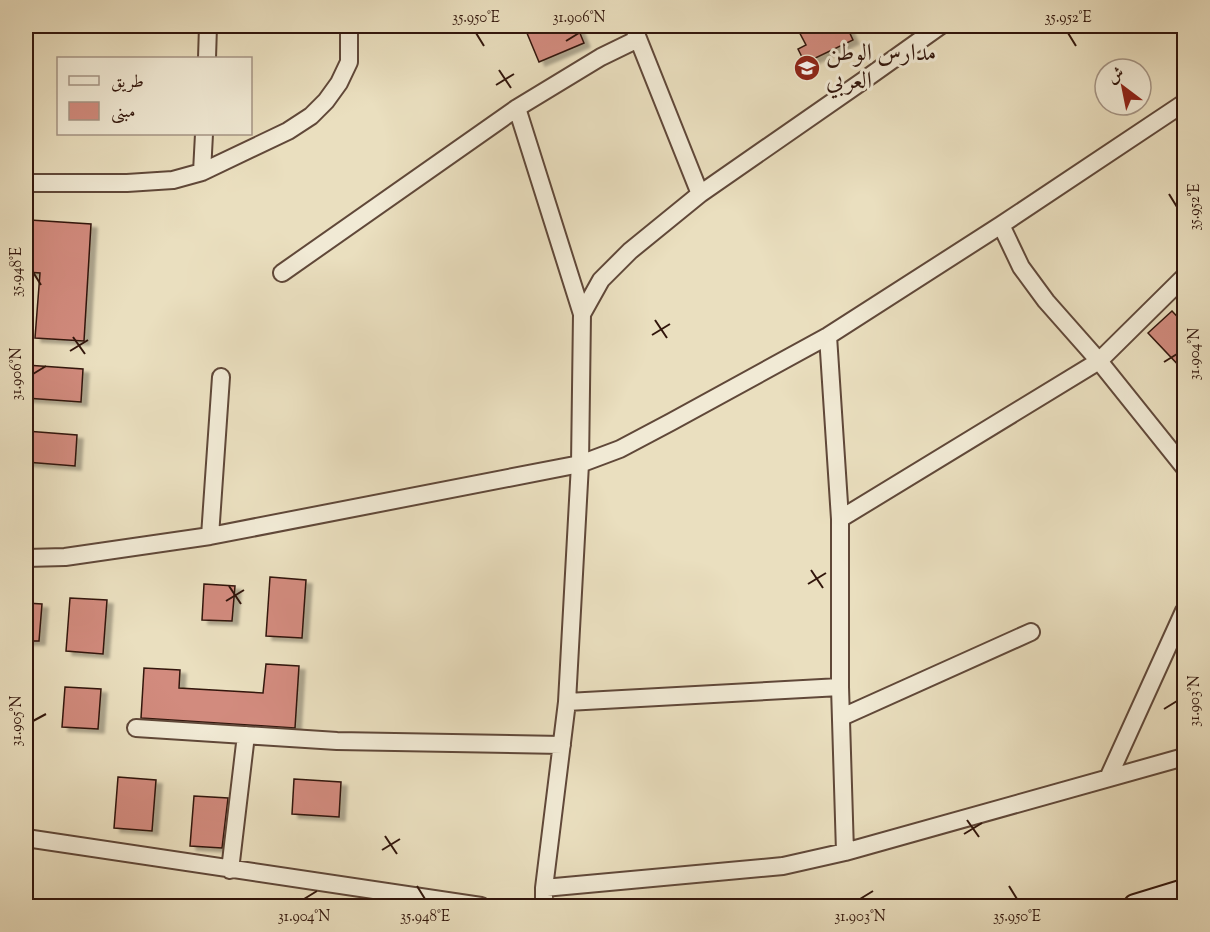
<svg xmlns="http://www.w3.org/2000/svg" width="1210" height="932" font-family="'Sorts Mill Goudy',Amiri,serif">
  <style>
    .building { fill: #d28b7e; stroke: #32160c; stroke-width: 1.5; filter: url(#shadow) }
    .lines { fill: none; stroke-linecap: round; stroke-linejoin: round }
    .street-casing { stroke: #604839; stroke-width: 20 }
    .secondary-casing { stroke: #32160c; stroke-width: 26 }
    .street { stroke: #f1ead5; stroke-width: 16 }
    .secondary { stroke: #f1ead5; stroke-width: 22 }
    .ticks { fill: none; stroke: #32160c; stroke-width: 2 }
    .labels { text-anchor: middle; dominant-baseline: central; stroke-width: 6; stroke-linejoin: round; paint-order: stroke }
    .poi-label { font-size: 24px; fill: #32160c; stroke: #f1ead5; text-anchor: start }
    .neatline { fill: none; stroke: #32160c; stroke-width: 2 }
    .ticks-label { font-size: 15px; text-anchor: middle; fill: #32160c }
  </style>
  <defs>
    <filter id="shadow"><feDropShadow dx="6" dy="4" stdDeviation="1.5" flood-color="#0004"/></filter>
  </defs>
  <rect width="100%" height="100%" fill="#eadfbf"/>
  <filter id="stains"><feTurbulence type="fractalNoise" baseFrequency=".00333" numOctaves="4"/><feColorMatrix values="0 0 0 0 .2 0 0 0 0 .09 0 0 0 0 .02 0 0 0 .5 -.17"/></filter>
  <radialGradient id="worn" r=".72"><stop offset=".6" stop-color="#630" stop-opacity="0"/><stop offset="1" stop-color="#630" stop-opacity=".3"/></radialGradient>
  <path class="building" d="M524 26H577L584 43 539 62Z
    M796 26H837L840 31 847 27 853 40 805 63 798 49 806 45Z
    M30 220 91 224 84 341 35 338 40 273 27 272Z
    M1172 311 1185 325V372L1148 333Z
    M26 365 83 369 81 402 26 398Z
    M26 431 77 435 75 466 26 462Z
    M270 577 306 580 302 638 266 636Z
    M204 584 235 586 232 621 202 620Z
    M70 598 107 600 103 654 66 651Z
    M26 603 42 604 39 641H26Z
    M266 664 299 666 295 728 141 718 144 668 180 670 179 688 263 693Z
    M65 687 101 689 98 729 62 727Z
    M118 777 156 780 152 831 114 828Z
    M294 779 341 782 339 817 292 814Z
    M194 796 228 798 222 848 190 846Z"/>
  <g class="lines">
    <g class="street-casing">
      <path id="street" d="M633 26 700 194
        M207 58 208 26
        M517 108 582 314 580 464 567 702 544 888V906
        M202 172 204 134
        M26 183H127L173 180 202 172 288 131 311 116 326 101 339 83 349 62V26
        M1001 225 1021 267 1046 301 1099 361 1184 467
        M282 273 517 108 601 57 638 39
        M582 314 601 280 630 251 700 194 867 78 940 26
        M828 336 840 519V687L845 852
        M840 519 1099 361 1184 277
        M210 536 221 377
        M26 558 65 557 210 536 580 464 620 449 671 422 828 336 1001 225 1184 103
        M567 702 840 687
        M842 717 1031 632
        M136 728 337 741 562 745
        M1109 776 1184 611
        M26 838 481 906
        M230 870 246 735
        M544 888 783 866 845 852 1184 757"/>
    </g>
    <g class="secondary-casing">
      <path id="secondary" d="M1135 906 1184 891"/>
    </g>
    <use href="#street" class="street"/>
    <use href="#secondary" class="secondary"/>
  </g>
  <path class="ticks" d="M476 33 484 46M1068 33 1076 46M566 41 579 33M499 70 511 88M496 85 514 74M1169 194 1177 207M33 272 41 285M655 320 667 338M652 335 670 324M73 337 85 354M70 351 88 340M1164 362 1177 354M33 374 46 366M811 570 823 588M808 584 826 573M229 586 241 604M226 601 244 590M1164 709 1177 701M33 721 46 714M967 820 979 837M964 834 982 823M385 836 397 854M382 850 400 839M417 886 425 899M1009 886 1017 899M304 899 317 891M860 899 873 891"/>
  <defs>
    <g id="school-disc" transform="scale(1.35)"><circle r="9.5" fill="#8f2418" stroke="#f1ead5"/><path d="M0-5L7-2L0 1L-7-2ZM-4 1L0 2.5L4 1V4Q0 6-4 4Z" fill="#fff"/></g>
  </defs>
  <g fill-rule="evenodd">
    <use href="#school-disc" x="807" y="68"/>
  </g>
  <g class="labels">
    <g class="poi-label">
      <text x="826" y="54">مدارس الوطن<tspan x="826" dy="28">العربي</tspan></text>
    </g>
  </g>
  <rect width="1210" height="932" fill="none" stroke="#eadfbf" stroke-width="66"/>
  <rect x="57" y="57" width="195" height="78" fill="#f1ead5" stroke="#a59585" stroke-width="1.5"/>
  <rect x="69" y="76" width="30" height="9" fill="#f1ead5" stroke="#a59585" stroke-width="1.5"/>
  <text x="111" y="87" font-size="18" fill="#32160c">طريق</text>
  <rect x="69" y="102" width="30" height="18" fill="#d28b7e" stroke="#a59585" stroke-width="1.5"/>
  <text x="111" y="117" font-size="18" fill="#32160c">مبنى</text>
  <g transform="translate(1123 87) rotate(328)"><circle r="28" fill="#f1ead5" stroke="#a59585" stroke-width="1.5"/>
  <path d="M0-4.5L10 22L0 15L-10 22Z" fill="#8f2418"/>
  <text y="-9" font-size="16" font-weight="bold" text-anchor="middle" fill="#32160c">ش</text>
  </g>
  <rect x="33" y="33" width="1144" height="866" class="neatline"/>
  <g class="ticks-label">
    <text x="476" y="22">35.950°E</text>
    <text x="579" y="22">31.906°N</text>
    <text x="1068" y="22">35.952°E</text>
    <text transform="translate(1194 207) rotate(-90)" y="5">35.952°E</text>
    <text transform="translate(16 272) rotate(-90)" y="5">35.948°E</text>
    <text transform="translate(1194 354) rotate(-90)" y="5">31.904°N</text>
    <text transform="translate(16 374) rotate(-90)" y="5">31.906°N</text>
    <text transform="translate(1194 701) rotate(-90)" y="5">31.903°N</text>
    <text transform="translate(16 721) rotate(-90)" y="5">31.905°N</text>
    <text x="304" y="921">31.904°N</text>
    <text x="425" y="921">35.948°E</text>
    <text x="860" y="921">31.903°N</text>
    <text x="1017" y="921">35.950°E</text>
  </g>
  <rect width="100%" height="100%" filter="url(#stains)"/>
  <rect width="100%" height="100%" fill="url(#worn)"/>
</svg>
